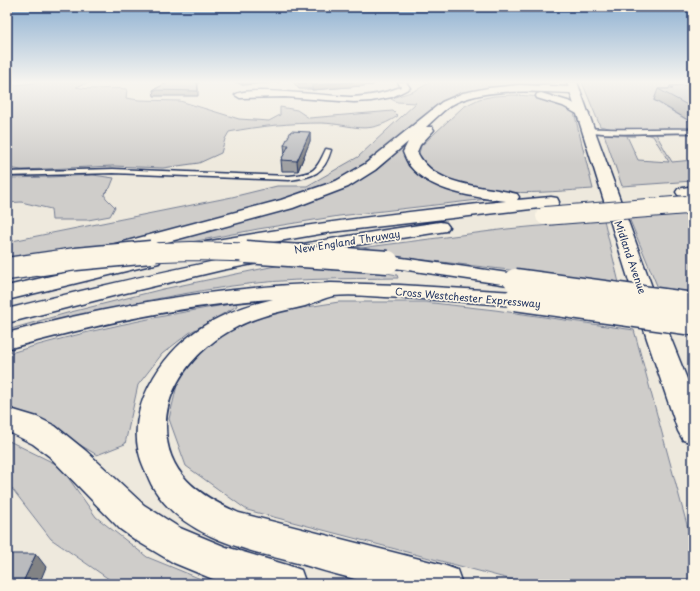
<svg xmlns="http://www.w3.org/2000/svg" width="700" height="591" font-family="'Playpen Sans',sans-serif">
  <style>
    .green { fill: #cfcdca; stroke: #757e94 }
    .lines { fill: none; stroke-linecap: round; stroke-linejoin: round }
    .lane-casing { stroke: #1b2f5e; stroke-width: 3 }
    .street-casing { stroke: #1b2f5e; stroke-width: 3 }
    .secondary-casing { stroke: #1b2f5e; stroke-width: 3 }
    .highway-casing { stroke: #1b2f5e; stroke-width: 3 }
    .lane { fill: #fcf5e5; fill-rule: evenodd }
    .street { fill: #fcf5e5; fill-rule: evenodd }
    .secondary { fill: #fcf5e5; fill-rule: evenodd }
    .highway { fill: #fcf5e5; fill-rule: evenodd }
    .highway-bridge-far1-casing { stroke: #1b2f5e; stroke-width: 20; stroke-linecap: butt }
    .highway-bridge-casing { stroke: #1b2f5e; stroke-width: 25; stroke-linecap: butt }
    .highway-bridge-far1 { stroke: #fcf5e5; stroke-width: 18 }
    .highway-bridge { stroke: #fcf5e5; stroke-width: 22 }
    .wall { fill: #a0a1a3; stroke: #1b2f5e }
    .shaded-wall { fill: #828385; stroke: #1b2f5e }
    .building { fill: #babbbe; stroke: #1b2f5e }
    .labels { text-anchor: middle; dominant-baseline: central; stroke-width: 3.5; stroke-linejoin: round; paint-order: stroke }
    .street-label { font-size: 10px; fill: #1b2f5e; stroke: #fcf5e5 }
  </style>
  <rect width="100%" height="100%" fill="#eee9dd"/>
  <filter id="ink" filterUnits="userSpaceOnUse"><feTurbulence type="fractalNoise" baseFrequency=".025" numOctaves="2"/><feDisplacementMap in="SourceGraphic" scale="8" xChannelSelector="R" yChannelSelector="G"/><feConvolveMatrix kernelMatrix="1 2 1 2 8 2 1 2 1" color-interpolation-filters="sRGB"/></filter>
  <g filter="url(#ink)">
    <path class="green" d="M43 82H89L76 87C93 91 109 87 127 89L126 98 139 100 180 101 239 119 269 121 280 115V107L297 110 309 118 393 111 398 116C365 137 355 124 321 123 291 123 259 126 229 132L225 139 221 153 199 163 163 168 113 166 22 170 7 168V98L10 97 7 96V86Z
      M432 82H557C520 88 482 83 447 100 438 104 430 112 422 118 403 133 385 151 365 164 345 178 321 186 299 195L101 248 7 260V242L232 197 277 186H307L358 157 416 103 397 102 391 99 392 98 414 91Z
      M582 82H693V100H653L687 120H693V129L666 128 617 130 600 126Z
      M512 95C538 96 551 97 574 112L593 189C543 192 475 201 431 170 426 167 422 161 418 157L421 146 463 107 479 99 494 96Z
      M664 133 666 134H656L672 162 693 160V181L622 186 604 134 635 136H627L638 160 669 162 653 136 644 134Z
      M410 141 405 152 408 166 434 183 496 198 339 216 258 229 181 244 177 238 312 201 345 187 381 165Z
      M93 175 114 178 110 188 104 194 106 198 115 207 110 216 88 220H52L51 209 21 202 7 203V178L50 177Z
      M693 213V293L658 288 629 218Z
      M604 220 619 283 374 254 367 269 397 275 398 278C343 279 287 278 232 286 156 297 81 314 7 334V330L67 313 163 289 368 247 507 229Z
      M339 302H424L495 310 634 330 693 547V584H528L247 510 186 466 169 419 178 381 204 348 233 325 275 312Z
      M236 303 237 306 189 333 162 354 138 385 125 444 97 455 39 420 7 412V354C82 331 159 316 236 303Z
      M7 440 60 466 96 517 147 557 213 584H116L51 539 7 482Z"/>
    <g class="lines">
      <g class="lane-casing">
        <path id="lane" d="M588 128C623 131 658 128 693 129V133C658 131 621 137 586 131L585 130Z
          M326 149 331 150C324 174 313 177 289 180L113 173 7 176V172L113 169 289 176C315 173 315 172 326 149Z"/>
      </g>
      <g class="street-casing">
        <path id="street" d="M398 82H406L410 88 392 97 371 101 354 102 285 97 240 98 235 95C245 85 334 97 353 97 370 96 385 93 401 87Z"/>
      </g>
      <g class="secondary-casing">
        <path id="secondary" d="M567 82H577L671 339 693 394V443L683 440 678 431 647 339Z"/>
      </g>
      <g class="highway-casing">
        <path id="highway" d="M519 85 575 87 580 90 575 93C539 92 481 86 450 106 441 112 434 120 426 127H432L434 130 420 145 417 152C435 188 483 185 517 194L519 197 517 200 551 197 557 198 559 202 557 206 331 232 199 255 192 253 189 249 192 245 199 243C301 225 403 212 506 201 474 197 431 192 410 166 407 162 405 157 403 152L408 142 375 170 348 187 293 208 119 255 112 253 109 249 112 245 281 200 336 181 365 164 442 102 463 93 488 88Z
          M541 93 571 102 589 113 587 115H579L563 106 537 98 536 96 537 94Z
          M693 186V196L684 197 678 195 676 192 678 189Z
          M440 222 446 223 449 227 446 231 331 249 222 270 117 295 7 323V309C150 273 294 242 440 222Z
          M152 253 159 255 162 259 159 263 7 300V286Z
          M388 256 515 274 522 276 526 280 522 284 515 286 381 266 378 262 381 258Z
          M331 283 400 285 515 292 523 294 526 299 523 304 515 306C472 302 428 299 385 297 369 296 350 294 333 296 324 298 314 303 305 306 288 310 271 313 255 319 211 335 167 375 166 424 165 473 198 495 239 513L443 565 457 570 462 584C433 584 403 586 374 584 367 583 358 580 351 578 334 574 318 569 301 564 249 550 185 539 154 489 150 483 148 476 145 470 132 442 135 413 149 386 176 334 219 312 273 299 182 305 95 325 7 349V333C115 304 219 287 331 283Z
          M7 408 37 417 55 426 86 451 144 505 180 528 226 547 287 565 301 570 306 584H225L174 563 137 541 120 529 49 456 33 444 7 431Z"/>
      </g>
      <use href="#lane" class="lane"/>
      <use href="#street" class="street"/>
      <use href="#secondary" class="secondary"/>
      <use href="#highway" class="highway"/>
      <g class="highway-bridge-far1-casing">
        <path id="highway-bridge-far1" d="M545 216 687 205
          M135 253 191 251 269 253"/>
      </g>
      <g class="highway-bridge-casing">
        <path id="highway-bridge" d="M246 252 388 262
          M7 269 76 259 151 252
          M515 280 693 304
          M515 299 693 324"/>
      </g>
      <use href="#highway-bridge-far1" class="highway-bridge-far1"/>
      <use href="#highway-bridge" class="highway-bridge"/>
    </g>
    <path class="wall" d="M169 82H198V96H154L153 90Z
      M236 82H279L242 85Z
      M293 82H374L373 85 312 90 311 89H299Z
      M693 85V120H688L654 100 658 89H669L670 86Z
      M310 132V141L298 171H282L281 160 285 153 284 145Z"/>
    <path class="shaded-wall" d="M242 82H279L242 85Z
      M353 82H374L373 85 312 90V85Z
      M310 132V141L298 171 297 161Z
      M36 554 46 567 39 584H22Z"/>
    <path class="building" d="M169 82H197L198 91 153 90Z
      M297 82H353L312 85 311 83 299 84Z
      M693 85V108L658 89H673L670 86Z
      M291 131 310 132 297 161 281 160 289 145H284Z
      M7 554H36L22 584H7Z"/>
  </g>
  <linearGradient id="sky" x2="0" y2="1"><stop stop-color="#8cafd1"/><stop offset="0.5" stop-color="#f7f5f0"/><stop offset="1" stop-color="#f7f5f0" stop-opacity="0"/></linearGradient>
  <rect width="700" height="164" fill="url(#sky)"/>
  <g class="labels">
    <g class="street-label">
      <text transform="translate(347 241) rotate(-9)">New England Thruway</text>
      <text transform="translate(631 257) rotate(71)">Midland Avenue</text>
      <text transform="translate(468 297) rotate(5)">Cross Westchester Expressway</text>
    </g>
  </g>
  <rect width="700" height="591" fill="none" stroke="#fcf5e5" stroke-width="24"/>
  <rect x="12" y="12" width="676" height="567" fill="none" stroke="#1b2f5e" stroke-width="1.5" filter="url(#ink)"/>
</svg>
